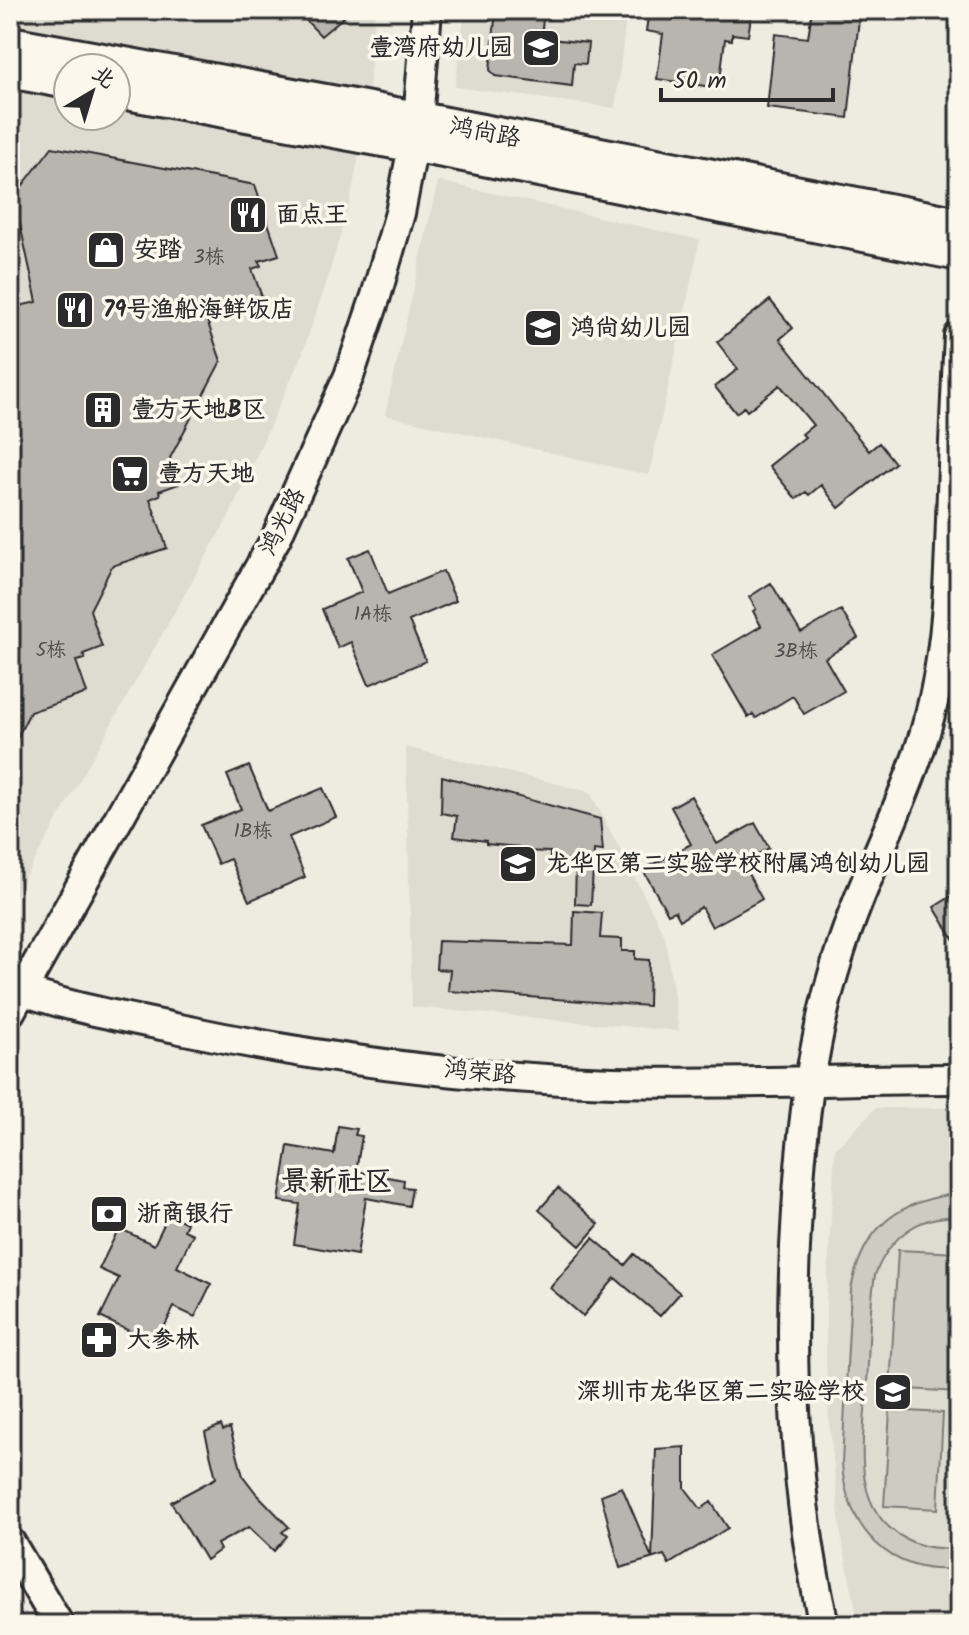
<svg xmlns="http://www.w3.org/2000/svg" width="969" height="1635" font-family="Kalam,'LXGW WenKai TC',sans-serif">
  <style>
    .built { fill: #dedbd1; fill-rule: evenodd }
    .green { fill: #cecbc2; stroke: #7c7b76; stroke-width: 2 }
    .building { fill: #b8b5ae; stroke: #2b2b2b; stroke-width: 2 }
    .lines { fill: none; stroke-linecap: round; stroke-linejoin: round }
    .minor-casing { stroke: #2b2b2b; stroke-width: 34 }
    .tertiary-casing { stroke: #2b2b2b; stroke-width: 40 }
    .minor { stroke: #fbf7ec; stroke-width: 28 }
    .tertiary { stroke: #fbf7ec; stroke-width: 34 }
    .labels { text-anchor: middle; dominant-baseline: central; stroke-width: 7; stroke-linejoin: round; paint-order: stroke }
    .number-label { font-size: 20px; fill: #4e4e4c }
    .poi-label { font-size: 24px; font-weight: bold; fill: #2b2b2b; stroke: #fbf7ec; text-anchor: start }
    .street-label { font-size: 24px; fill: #2b2b2b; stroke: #fbf7ec }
    .quarter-label { font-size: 28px; font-weight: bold; fill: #2b2b2b; stroke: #fbf7ec }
  </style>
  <rect width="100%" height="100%" fill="#eeebe0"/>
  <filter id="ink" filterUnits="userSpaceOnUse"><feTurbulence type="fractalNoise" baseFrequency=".0125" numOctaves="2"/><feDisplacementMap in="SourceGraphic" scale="16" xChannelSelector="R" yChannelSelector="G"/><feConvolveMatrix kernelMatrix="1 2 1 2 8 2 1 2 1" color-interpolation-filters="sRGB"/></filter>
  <g filter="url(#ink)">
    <path class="built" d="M10 10H375L367 113 350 201 327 281 301 357 230 514 10 904ZM68 68H116V116H68Z
      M465 10H627L615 108 455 87Z
      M438 181 700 240 649 475 385 415Z
      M406 747 590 792 665 936 679 1031 412 1007Z
      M876 1108H959V1625H859L841 1535 829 1421 826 1363V1306L835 1149Z"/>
    <path class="green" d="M948 1195 959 1196V1217C918 1214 889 1238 875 1275 869 1311 869 1348 867 1385 864 1439 848 1509 906 1539 923 1548 940 1550 959 1547V1568C891 1578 845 1527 842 1463L851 1290C861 1233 892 1204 948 1195Z
      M898 1250 959 1253V1392L890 1388Z
      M890 1410 943 1413 938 1509 884 1506Z"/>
    <path class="building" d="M296 10H352L321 36Z
      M496 10H544L541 38 588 43 586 64 574 63 572 86 495 76 490 70Z
      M649 10H752L748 36 732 34V40L725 39 719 88 657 79 663 34 646 31Z
      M812 10H860L848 118 767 108 775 34 808 38Z
      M52 147 255 185 279 255 259 261 261 266 252 269 263 300 207 320 221 361 170 458 179 484 159 491 160 495 150 499 167 548 112 566 90 610 102 647 83 654 85 659 76 661 87 693 30 712 10 752V308L37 302 14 197Z
      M770 300 793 328 780 339 869 451 879 443 895 463 839 508 821 485 809 495 806 492 796 499 769 466 805 437 802 434 813 425 780 385 747 411 744 407 736 413 715 387 738 369 717 342Z
      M370 549 388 594 443 571 456 601 409 621 426 661 369 685 351 642 338 648 322 609 362 592 348 558Z
      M771 583 801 633 841 610 858 638 825 658 844 691 804 714 793 696 756 718 753 714 748 717 712 655 761 626 753 611 756 609 749 597Z
      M249 766 268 811 323 788 336 817 289 837 305 877 249 901 230 859 218 864 201 825 241 809 227 775Z
      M442 776 600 819 603 851 594 850 591 905 575 904 576 861 550 858V852L519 851V847L486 844V841L454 837 457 816 441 813Z
      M691 796 717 844 755 823 769 848 742 863 762 899 712 927 701 907 680 920 675 911 668 914 643 870 691 844 671 807Z
      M952 896 959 908V948L934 907Z
      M574 911 602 913 600 938 622 939V951H635V959L649 960 648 1006 448 991 450 970 436 969 438 941 573 945Z
      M338 1126 357 1129 355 1135 362 1136 356 1171 404 1180 403 1187 412 1188 409 1206 366 1198 357 1255 294 1244 300 1204 279 1201 288 1146 334 1154Z
      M558 1188 599 1224 580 1246 539 1210Z
      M169 1214 187 1223 184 1230 193 1234 177 1267 211 1284 195 1317 174 1307 156 1344 100 1317 119 1278 99 1269 119 1228 154 1245Z
      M593 1238 625 1265 634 1254 680 1293 660 1316 615 1278 583 1316 550 1288Z
      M221 1425 223 1430 230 1428 243 1476 256 1493 289 1527 282 1532 287 1536 274 1551 249 1527 217 1544 220 1550 206 1560 171 1502 216 1478 205 1432Z
      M685 1447V1488L701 1509 711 1502 728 1528 669 1564 664 1555 620 1568 601 1495 622 1487 652 1558 656 1449Z"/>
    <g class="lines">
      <g class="minor-casing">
        <path id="minor" d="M10 986C64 1007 124 1017 180 1029 322 1059 468 1078 613 1082 729 1085 844 1079 959 1079
          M10 1012 276 538 349 376 376 296 400 213 418 120 427 10
          M10 1542 59 1625
          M824 1625C793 1488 788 1351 797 1211 802 1125 812 1041 838 958 865 869 914 789 934 698 947 639 949 581 951 520 953 459 956 397 959 336"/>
      </g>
      <g class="tertiary-casing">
        <path id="tertiary" d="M10 44 369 110 959 225
          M10 70 68 81
          M116 90 449 151 959 253"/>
      </g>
      <use href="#minor" class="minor"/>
      <use href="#tertiary" class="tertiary"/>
    </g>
  </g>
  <defs>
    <g id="school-square" transform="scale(2)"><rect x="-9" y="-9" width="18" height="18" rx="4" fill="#2b2b2b" stroke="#fbf7ec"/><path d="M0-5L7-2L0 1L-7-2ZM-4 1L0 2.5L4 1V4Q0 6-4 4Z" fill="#fff"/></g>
    <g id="restaurant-square" transform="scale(2)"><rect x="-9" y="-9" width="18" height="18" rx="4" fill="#2b2b2b" stroke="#fbf7ec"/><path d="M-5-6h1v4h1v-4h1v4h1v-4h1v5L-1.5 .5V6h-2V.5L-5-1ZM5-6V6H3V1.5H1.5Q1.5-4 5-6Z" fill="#fff"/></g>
    <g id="shop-square" transform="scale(2)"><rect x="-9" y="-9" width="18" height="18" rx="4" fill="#2b2b2b" stroke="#fbf7ec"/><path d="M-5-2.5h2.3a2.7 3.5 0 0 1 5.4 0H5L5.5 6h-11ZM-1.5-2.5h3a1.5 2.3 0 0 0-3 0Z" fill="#fff"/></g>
    <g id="building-square" transform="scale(2)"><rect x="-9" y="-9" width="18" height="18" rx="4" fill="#2b2b2b" stroke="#fbf7ec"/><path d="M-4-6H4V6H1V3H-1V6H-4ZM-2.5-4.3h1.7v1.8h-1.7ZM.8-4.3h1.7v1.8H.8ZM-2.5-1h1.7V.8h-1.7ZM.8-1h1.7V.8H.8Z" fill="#fff"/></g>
    <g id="supermarket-square" transform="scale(2)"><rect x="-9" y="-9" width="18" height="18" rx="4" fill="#2b2b2b" stroke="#fbf7ec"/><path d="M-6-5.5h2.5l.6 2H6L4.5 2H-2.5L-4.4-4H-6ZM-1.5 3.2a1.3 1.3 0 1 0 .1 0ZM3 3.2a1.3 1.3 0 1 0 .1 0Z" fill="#fff"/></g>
    <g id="bank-square" transform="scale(2)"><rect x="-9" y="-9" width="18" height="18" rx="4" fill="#2b2b2b" stroke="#fbf7ec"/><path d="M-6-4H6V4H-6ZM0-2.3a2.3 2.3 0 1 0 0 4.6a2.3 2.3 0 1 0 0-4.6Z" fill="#fff"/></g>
    <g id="pharmacy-square" transform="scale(2)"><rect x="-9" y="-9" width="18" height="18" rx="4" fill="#2b2b2b" stroke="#fbf7ec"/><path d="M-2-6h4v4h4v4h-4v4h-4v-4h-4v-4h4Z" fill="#fff"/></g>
  </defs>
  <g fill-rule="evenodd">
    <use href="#school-square" x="541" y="48"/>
    <use href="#restaurant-square" x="248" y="215"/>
    <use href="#shop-square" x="106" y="250"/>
    <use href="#restaurant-square" x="75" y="310"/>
    <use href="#school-square" x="543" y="328"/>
    <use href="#building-square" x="103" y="410"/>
    <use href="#supermarket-square" x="130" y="474"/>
    <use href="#school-square" x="518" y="864"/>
    <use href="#bank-square" x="109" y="1214"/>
    <use href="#pharmacy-square" x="99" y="1340"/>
    <use href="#school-square" x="893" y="1392"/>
  </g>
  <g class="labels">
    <g class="number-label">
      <text x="209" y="258">3栋</text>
      <text x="373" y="615">1A栋</text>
      <text x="51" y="651">5栋</text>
      <text x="796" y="652">3B栋</text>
      <text x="253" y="832">1B栋</text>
    </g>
    <g class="poi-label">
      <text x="513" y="48" text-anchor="end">壹湾府幼儿园</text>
      <text x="276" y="215">面点王</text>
      <text x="134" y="250">安踏</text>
      <text x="103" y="310">79号渔船海鲜饭店</text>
      <text x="571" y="328">鸿尚幼儿园</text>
      <text x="131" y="410">壹方天地B区</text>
      <text x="158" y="474">壹方天地</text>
      <text x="546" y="864">龙华区第二实验学校附属鸿创幼儿园</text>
      <text x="137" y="1214">浙商银行</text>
      <text x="127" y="1340">大参林</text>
      <text x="865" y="1392" text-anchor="end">深圳市龙华区第二实验学校</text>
    </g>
    <g class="street-label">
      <text transform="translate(485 133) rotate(11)">鸿尚路</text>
      <text transform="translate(283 522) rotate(-63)">鸿光路</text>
      <text transform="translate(480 1073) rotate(5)">鸿荣路</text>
    </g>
    <g class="quarter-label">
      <text x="337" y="1182">景新社区</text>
    </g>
  </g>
  <rect width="969" height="1635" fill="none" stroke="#fbf7ec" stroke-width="40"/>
  <rect x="20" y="20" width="929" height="1595" fill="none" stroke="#2b2b2b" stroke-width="3" filter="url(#ink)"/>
  <g transform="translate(92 92) rotate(38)"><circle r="38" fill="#fbf7ec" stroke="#a8a59f" stroke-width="2"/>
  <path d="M0-6L14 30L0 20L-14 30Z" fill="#2b2b2b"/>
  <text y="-12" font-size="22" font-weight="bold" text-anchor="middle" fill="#2b2b2b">北</text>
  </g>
  <path d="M661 88v12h172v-12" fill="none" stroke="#2b2b2b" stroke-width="4"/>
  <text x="673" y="88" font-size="24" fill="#2b2b2b" stroke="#fbf7ec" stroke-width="6" paint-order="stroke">50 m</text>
</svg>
